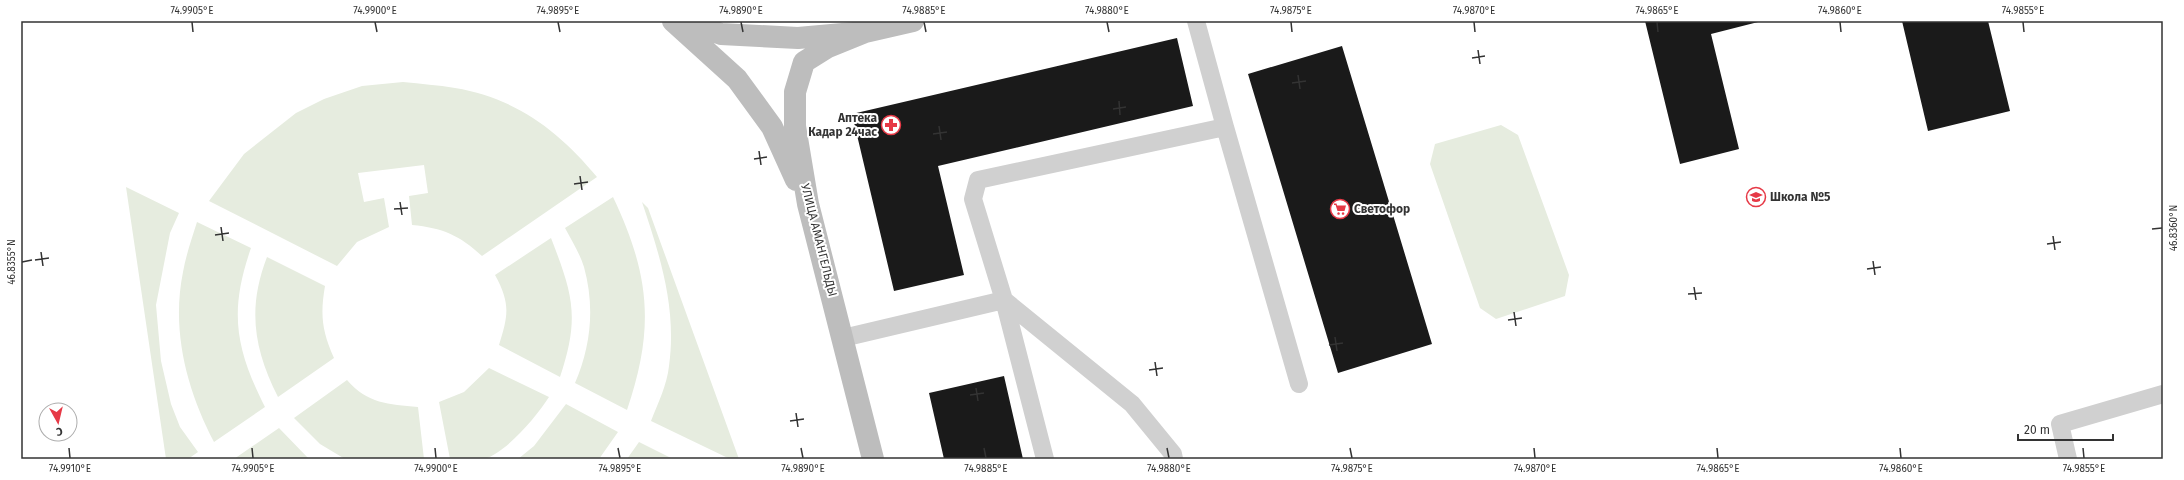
<svg xmlns="http://www.w3.org/2000/svg" width="2184" height="480" font-family="'Fira Sans',sans-serif">
  <style>
    .green { fill: #e6ecdf }
    .building { fill: #1a1a1a }
    .lines { fill: none; stroke-linecap: round; stroke-linejoin: round }
    .lane { stroke: #d0d0d0; stroke-width: 18 }
    .secondary { stroke: #bdbdbd; stroke-width: 22 }
    .ticks { fill: none; stroke: #333; stroke-width: 1.5 }
    .labels { text-anchor: middle; dominant-baseline: central; stroke-width: 4; stroke-linejoin: round; paint-order: stroke }
    .poi-label { font-size: 12px; font-weight: bold; fill: #333; stroke: #fff; text-anchor: start }
    .street-label { font-size: 12px; fill: #333; stroke: #fff }
    .neatline { fill: none; stroke: #333; stroke-width: 1.5 }
    .ticks-label { font-size: 10px; text-anchor: middle; fill: #333 }
  </style>
  <rect width="100%" height="100%" fill="#fff"/>
  <path class="green" d="M403 82C421 84 438 85 455 88 516 98 559 131 597 177L482 256C459 235 443 228 412 225L409 196 428 193 424 165 358 173 364 202 384 198 389 227 357 242 337 266 209 201 244 154 296 113 324 99 362 86Z
    M1501 125 1518 135 1569 275 1565 296 1496 319 1480 308 1430 164 1435 144Z
    M126 187 179 213 170 233 156 305 161 361 171 404 180 427 198 452 188 459H166Z
    M613 197C650 275 655 328 627 410L575 383C591 346 595 307 584 267 580 254 572 241 565 228Z
    M642 202 648 208 739 459H730L651 421C658 403 667 385 669 366 677 308 660 256 642 202Z
    M197 222 251 248C229 311 235 348 265 407L214 442C187 390 171 331 183 272 186 255 192 238 197 222Z
    M551 238C573 295 580 317 560 377L499 345C508 316 511 304 495 275Z
    M267 257 325 286C320 315 322 331 334 358L278 397C254 349 247 309 267 257Z
    M489 368 549 397C537 416 506 453 484 459 474 462 460 459 450 459L439 402 464 392Z
    M347 380C368 404 388 404 418 407L424 459H345L320 444 294 418Z
    M566 404 618 432 599 459H518L534 446Z
    M279 428 309 459H234Z
    M639 442 673 459H627Z"/>
  <path class="building" d="M1645 21H1762L1711 34 1739 149 1680 164Z
    M1902 21H1988L2010 111 1928 131Z
    M1177 38 1193 106 938 166 964 275 894 291 852 114Z
    M1342 46 1432 344 1338 373 1248 74Z
    M1004 376 1023 459H944L929 393Z"/>
  <g class="lines">
    <path class="lane" d="M1196 21 1225 127
      M843 338 1004 300 1132 404 1173 454 1174 459
      M1045 459 1004 300 973 199 978 180 1225 127 1299 384
      M2068 459 2060 424 2163 394"/>
    <path class="secondary" d="M673 21 737 79 772 127 796 180
      M685 21 721 34 798 38 865 32 913 21
      M865 32 828 47 804 62 795 92V126L808 204 873 459"/>
  </g>
  <path class="ticks" d="M192 22 193 32M375 22 377 32M558 22 560 32M741 22 743 32M924 22 926 32M1107 22 1109 32M1291 22 1292 32M1474 22 1475 32M1657 22 1658 32M1840 22 1841 32M2023 22 2024 32M1478 50 1480 64M1472 58 1485 56M1298 75 1300 89M1292 83 1306 81M1119 101 1120 115M1113 109 1126 107M939 126 941 140M933 134 947 132M759 151 761 165M754 159 767 157M580 176 582 190M574 184 588 182M400 202 402 215M394 209 408 208M221 227 223 241M2152 229 2162 228M215 235 229 233M2053 236 2055 250M2047 244 2061 242M41 252 43 266M35 260 49 258M1873 261 1875 275M22 262 32 260M1867 269 1881 267M1694 287 1696 300M1688 294 1702 293M1514 312 1516 326M1508 320 1522 318M1335 337 1337 351M1329 345 1343 343M1155 362 1157 376M1149 370 1163 368M976 388 978 401M970 395 984 393M796 413 798 427M790 421 804 419M69 448 70 458M252 448 253 458M435 448 436 458M618 448 620 458M801 448 803 458M984 448 986 458M1167 448 1169 458M1350 448 1352 458M1534 448 1535 458M1717 448 1718 458M1900 448 1901 458M2083 448 2084 458"/>
  <defs>
    <g id="pharmacy-ring" transform="scale(1)"><circle r="9.5" fill="#fff" stroke="#e63946" stroke-width="1.5"/><path d="M-2-6h4v4h4v4h-4v4h-4v-4h-4v-4h4Z" fill="#e63946"/></g>
    <g id="school-ring" transform="scale(1)"><circle r="9.5" fill="#fff" stroke="#e63946" stroke-width="1.5"/><path d="M0-5L7-2L0 1L-7-2ZM-4 1L0 2.5L4 1V4Q0 6-4 4Z" fill="#e63946"/></g>
    <g id="supermarket-ring" transform="scale(1)"><circle r="9.5" fill="#fff" stroke="#e63946" stroke-width="1.5"/><path d="M-6-5.5h2.5l.6 2H6L4.5 2H-2.5L-4.4-4H-6ZM-1.5 3.2a1.3 1.3 0 1 0 .1 0ZM3 3.2a1.3 1.3 0 1 0 .1 0Z" fill="#e63946"/></g>
  </defs>
  <g fill-rule="evenodd">
    <use href="#pharmacy-ring" x="891" y="125"/>
    <use href="#school-ring" x="1756" y="197"/>
    <use href="#supermarket-ring" x="1340" y="209"/>
  </g>
  <g class="labels">
    <g class="poi-label">
      <text x="877" y="118" text-anchor="end">Аптека<tspan x="877" dy="14">Кадар 24час</tspan></text>
      <text x="1770" y="197">Школа №5</text>
      <text x="1354" y="209">Светофор</text>
    </g>
    <g class="street-label">
      <text transform="translate(819 240) rotate(76)">УЛИЦА АМАНГЕЛЬДЫ</text>
    </g>
  </g>
  <rect width="2184" height="480" fill="none" stroke="#ffffff" stroke-width="44"/>
  <g transform="translate(58 422) rotate(172)"><circle r="19" fill="#ffffff" stroke="#adadad"/>
  <path d="M0-3L7 15L0 10L-7 15Z" fill="#e63946"/>
  <text y="-6" font-size="11" font-weight="bold" text-anchor="middle" fill="#333333">С</text>
  </g>
  <path d="M2018 434v6h95v-6" fill="none" stroke="#333333" stroke-width="2"/>
  <text x="2024" y="434" font-size="12" fill="#333333" stroke="#ffffff" stroke-width="3" paint-order="stroke">20 m</text>
  <rect x="22" y="22" width="2140" height="436" class="neatline"/>
  <g class="ticks-label">
    <text x="192" y="14">74.9905°E</text>
    <text x="375" y="14">74.9900°E</text>
    <text x="558" y="14">74.9895°E</text>
    <text x="741" y="14">74.9890°E</text>
    <text x="924" y="14">74.9885°E</text>
    <text x="1107" y="14">74.9880°E</text>
    <text x="1291" y="14">74.9875°E</text>
    <text x="1474" y="14">74.9870°E</text>
    <text x="1657" y="14">74.9865°E</text>
    <text x="1840" y="14">74.9860°E</text>
    <text x="2023" y="14">74.9855°E</text>
    <text transform="translate(2173 228) rotate(-90)" y="4">46.8360°N</text>
    <text transform="translate(11 262) rotate(-90)" y="4">46.8355°N</text>
    <text x="70" y="472">74.9910°E</text>
    <text x="253" y="472">74.9905°E</text>
    <text x="436" y="472">74.9900°E</text>
    <text x="620" y="472">74.9895°E</text>
    <text x="803" y="472">74.9890°E</text>
    <text x="986" y="472">74.9885°E</text>
    <text x="1169" y="472">74.9880°E</text>
    <text x="1352" y="472">74.9875°E</text>
    <text x="1535" y="472">74.9870°E</text>
    <text x="1718" y="472">74.9865°E</text>
    <text x="1901" y="472">74.9860°E</text>
    <text x="2084" y="472">74.9855°E</text>
  </g>
</svg>
